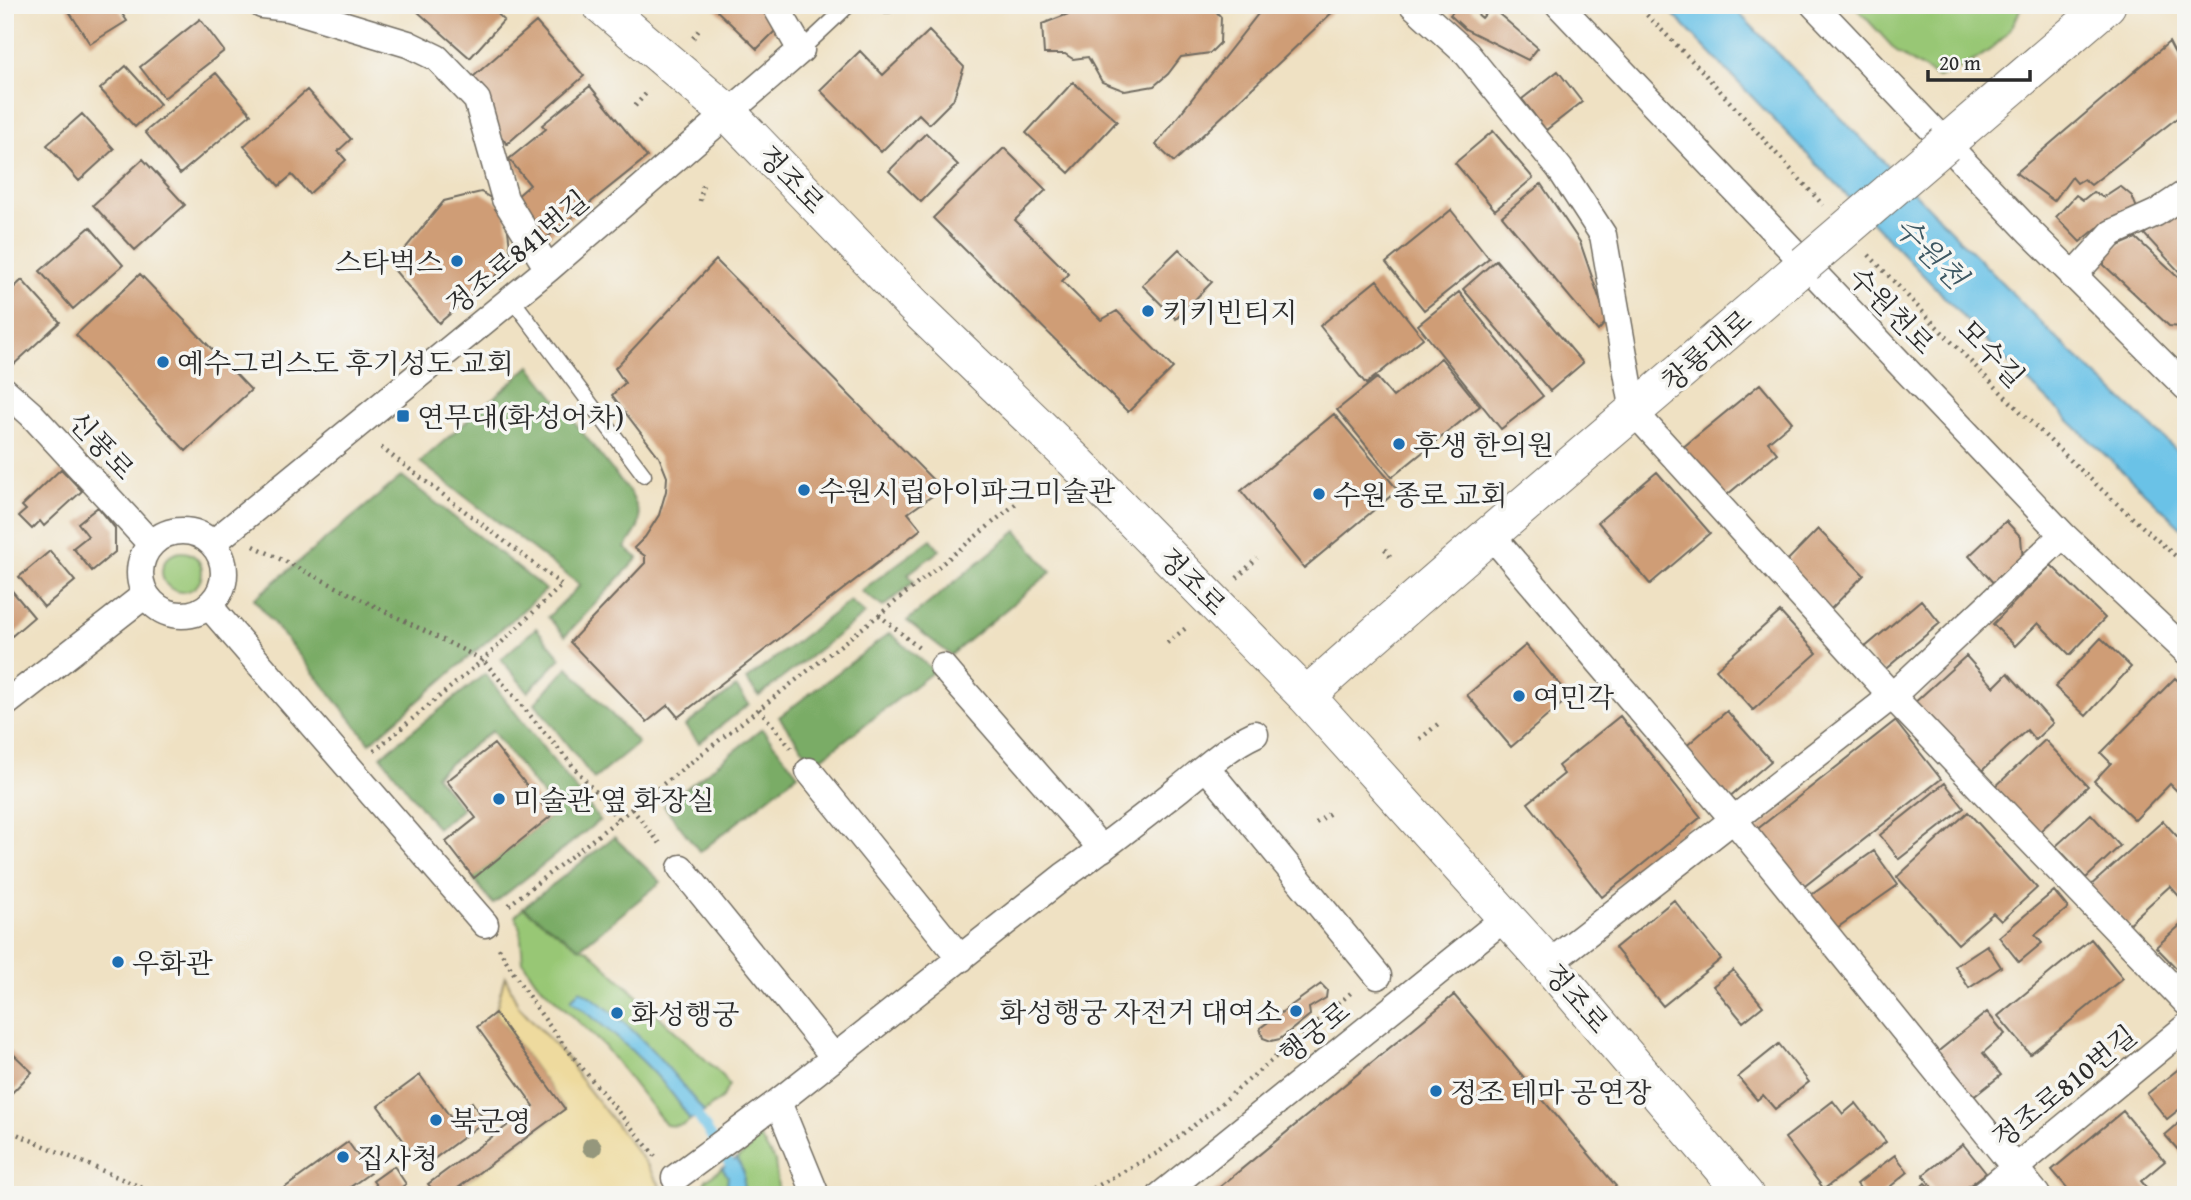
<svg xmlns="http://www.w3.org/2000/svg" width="2191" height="1200" font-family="'Gentium Book Plus','Noto Serif KR',serif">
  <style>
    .green { fill: #98c775; stroke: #627950; stroke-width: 2 }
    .forest { fill: #7aac66; stroke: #526c48; stroke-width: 2 }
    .sand { fill: #eeda9e; stroke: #8c8264; stroke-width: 2 }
    .water { fill: #6ac2e7; stroke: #4a7689; stroke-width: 2 }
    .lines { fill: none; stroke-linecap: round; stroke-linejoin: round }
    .stream { stroke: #6ac2e7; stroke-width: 10 }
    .building { fill: #cf9d76 }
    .lane-casing { stroke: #706b60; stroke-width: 17 }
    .street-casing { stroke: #706b60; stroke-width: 29 }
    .secondary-casing { stroke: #706b60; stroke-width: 39 }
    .path { stroke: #706b60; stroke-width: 4.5; stroke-dasharray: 2 5; stroke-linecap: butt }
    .lane { stroke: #fff; stroke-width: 14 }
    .street { stroke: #fff; stroke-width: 26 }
    .secondary { stroke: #fff; stroke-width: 37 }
    .secondary-bridge-casing { stroke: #706b60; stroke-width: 39; stroke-linecap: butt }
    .secondary-bridge { stroke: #fff; stroke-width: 37 }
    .tree { fill: #95977c }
    .poi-dot { fill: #1f6fb2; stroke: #f6f6f2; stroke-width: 2.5 }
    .labels { text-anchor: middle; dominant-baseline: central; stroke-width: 7; stroke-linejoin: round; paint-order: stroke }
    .street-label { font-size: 28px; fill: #2b2b2b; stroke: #f6f6f2 }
    .poi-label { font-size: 28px; fill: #2b2b2b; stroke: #f6f6f2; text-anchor: start }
    .water-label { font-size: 30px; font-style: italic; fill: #3e5863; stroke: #f6f6f2 }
  </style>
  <rect width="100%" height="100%" fill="#f6f6f2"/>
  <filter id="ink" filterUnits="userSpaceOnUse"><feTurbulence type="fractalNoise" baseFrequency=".0143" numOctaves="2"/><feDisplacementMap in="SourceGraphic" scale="14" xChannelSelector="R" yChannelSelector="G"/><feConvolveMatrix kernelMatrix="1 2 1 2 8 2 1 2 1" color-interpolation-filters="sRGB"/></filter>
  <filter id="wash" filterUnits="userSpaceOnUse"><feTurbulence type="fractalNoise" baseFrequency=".00686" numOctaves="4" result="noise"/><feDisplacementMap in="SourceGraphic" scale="28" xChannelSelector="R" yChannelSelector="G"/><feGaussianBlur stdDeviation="1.57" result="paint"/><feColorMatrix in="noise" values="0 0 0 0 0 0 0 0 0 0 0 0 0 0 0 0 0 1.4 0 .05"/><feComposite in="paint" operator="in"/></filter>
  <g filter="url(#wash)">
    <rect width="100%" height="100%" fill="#efe1c3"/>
    <path class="green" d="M1854 5H2021C2013 42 1970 66 1938 78L1898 53Z
      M162 572a20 20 0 1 1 40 0a20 20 0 1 1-40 0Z
      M523 908 580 948 588 950 723 1076 729 1085 722 1098 704 1112C667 1068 630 1019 580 990L571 999C614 1034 662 1072 690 1120 685 1126 674 1126 666 1125L604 1046 536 981 523 962 520 928 515 916Z
      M758 1135 775 1161 779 1195H743L744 1173 737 1159 749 1149Z
      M722 1168 728 1176 726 1195H705L702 1188 706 1180Z"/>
    <path class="forest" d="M530 366 631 494C645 522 641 524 625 548L638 558 565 636 548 617 580 585 420 462Z
      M402 476 546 590 370 743 254 599Z
      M1017 531 1051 572 951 655 907 621Z
      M931 539 940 550 908 574 914 582 883 607 861 591Z
      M850 601 865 614 759 696 746 680Z
      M536 628 561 658 528 692 501 659Z
      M890 633 934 671 814 764 779 717Z
      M568 667 638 743 594 779 535 703Z
      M485 674 600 820 493 904 473 878 556 812 492 731 435 775 462 809 437 828 381 756Z
      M736 687 749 704 699 743 685 726Z
      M762 729 798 774 700 852 664 806Z
      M614 837 661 882 580 948 523 908Z"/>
    <path class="sand" d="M505 976 518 1005 570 1062 578 1076 646 1163 666 1195H463L458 1188 565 1109 495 1013Z"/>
    <path class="water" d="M1664 5H1731L2051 333 2186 459V532L1994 349Z
      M580 990C629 1019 669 1067 704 1112L690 1120C662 1072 614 1034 571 1000Z
      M737 1159 744 1173 743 1195H726L728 1176 722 1168Z"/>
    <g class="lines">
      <path class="stream" d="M691 1106 729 1163 736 1178 735 1195"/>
    </g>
    <g id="blocks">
      <path class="building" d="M65 5H116L127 21 90 44Z
        M401 5H488L504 20 470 58 417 11Z
        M711 5H762L777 29 757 49Z
        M1076 5H1198L1214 9 1221 17 1220 43 1210 53 1181 57 1168 74 1154 86 1125 91 1102 82 1088 57 1073 59 1065 54H1044L1042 24 1076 11Z
        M1265 5H1340L1174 162 1156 145Z
        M1459 5H1467L1482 18 1491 7 1538 48 1528 60 1465 29 1450 15Z
        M200 19 224 51 164 98 140 67Z
        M536 22 584 76 507 144 489 122 474 76Z
        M929 31 964 67 953 100 929 124 919 114 881 152 820 90 860 51 883 75Z
        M2169 42 2186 75V111L2091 185 2084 179 2077 183 2072 177 2054 201 2016 173Z
        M126 66 160 104 135 127 100 89Z
        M1558 71 1582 102 1546 130 1522 99Z
        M216 73 251 114 180 174 145 132Z
        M1073 82 1117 121 1069 173 1026 133Z
        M590 86 647 157 545 239 514 199 530 185 509 159 546 129 542 125Z
        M307 90 351 139 338 151 346 160 309 194 292 175 279 186 244 146Z
        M82 114 114 149 79 181 47 145Z
        M1493 131 1533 178 1495 210 1455 163Z
        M926 133 958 165 921 202 889 171Z
        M1004 148 1046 190 1015 220 1069 274 1062 281 1101 320 1117 311 1173 368 1128 412 933 218Z
        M143 159 185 205 135 250 93 205Z
        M1541 184 1580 242 1607 321 1598 331 1502 216Z
        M2120 186 2132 196 2138 211 2097 228 2080 242 2056 217 2076 195 2083 200 2093 192 2103 197Z
        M481 192 505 207 512 262 439 323 391 266 444 201Z
        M1451 210 1489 258 1424 310 1386 263Z
        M2180 210 2186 218V279L2144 234Z
        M90 227 123 265 73 309 40 271Z
        M2136 238 2186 285V323L2182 327 2169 326 2104 265V252Z
        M1179 249 1212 282 1176 319 1142 285Z
        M716 260 942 489 908 513 921 529 678 717 668 705 647 722 570 642 645 563V556L634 548 645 537 659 515 666 491 667 477 659 457 612 395 625 383 615 368Z
        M1496 260 1583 363 1550 391 1463 289Z
        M140 274 251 390 186 451 76 335Z
        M22 280 60 322 11 367 5 360V296Z
        M1377 280 1423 338 1366 384 1320 326Z
        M1459 292 1543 396 1501 429 1418 325Z
        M1441 358 1480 406 1392 477 1337 410 1377 378 1393 397Z
        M1760 384 1792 422 1768 442 1777 453 1722 499 1681 449Z
        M1334 414 1398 490 1304 568 1241 491Z
        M61 469 82 491 44 526 40 521 32 529 19 516 26 510 22 506Z
        M1657 472 1710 533 1650 584 1598 522Z
        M98 507 115 528V552L92 571 73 548 88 536 78 523Z
        M2006 521 2021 537 2023 562 1997 587 1969 556Z
        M1818 529 1864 575 1827 613 1781 567Z
        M50 551 75 581 44 607 19 577Z
        M2051 565 2105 618 2070 655 2038 623 2015 646 1993 624Z
        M8 586 34 617 5 642V588Z
        M1921 600 1940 623 1882 672 1863 649Z
        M1780 612 1817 653 1753 710 1716 669Z
        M2101 638 2131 667 2086 716 2055 687Z
        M1526 645 1570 697 1511 747 1467 695Z
        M1966 656 1994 687 2008 673 2053 723 2035 740 2027 730 1977 775 1913 704Z
        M2175 678 2186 688V790L2181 795 2170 784 2135 820 2094 781 2111 763 2101 753Z
        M1727 711 1771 761 1728 798 1684 748Z
        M1620 716 1701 817 1602 897 1528 803 1564 774 1558 766Z
        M1895 721 1941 779 1801 889 1755 831Z
        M2045 740 2088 786 2037 834 1994 788Z
        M494 744 551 816 474 878 446 842 476 818 447 781Z
        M1945 783 1964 808 1899 859 1880 835Z
        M1968 812 2037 888 2001 921 1993 913 1958 944 1897 877Z
        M2091 814 2120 846 2086 878 2056 846Z
        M2163 821 2186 846V904L2170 886 2127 925 2090 886Z
        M1874 851 1898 885 1831 932 1807 898Z
        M2054 891 2068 908 2035 935 2042 943 2019 962 1999 937Z
        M1674 900 1721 959 1663 1006 1615 948Z
        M2186 920V978L2156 947Z
        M2091 939 2123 978 2030 1054 1998 1016Z
        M1987 945 2001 967 1969 988 1955 966Z
        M1733 970 1763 1006 1743 1022 1713 986Z
        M1321 984 1327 990 1326 998 1309 1008 1310 1015 1280 1039 1271 1041 1263 1038 1260 1028Z
        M1454 995 1616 1186 1605 1195H1210Z
        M1987 1012 2005 1034 1983 1053 2001 1075 1972 1098 1935 1054Z
        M495 1013 565 1109 458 1188 463 1195H437L428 1184 534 1106 477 1027Z
        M1779 1044 1809 1082 1775 1109 1763 1095 1757 1100 1738 1077Z
        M5 1046 32 1072 5 1100Z
        M2186 1063V1104L2167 1119 2147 1094Z
        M420 1075 451 1118 472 1102 485 1121 423 1167 378 1106Z
        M1833 1101 1843 1114 1856 1103 1886 1142 1824 1189 1785 1138Z
        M2123 1111 2165 1161 2141 1181 2153 1195H2073L2052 1170Z
        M2186 1117V1159L2165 1135Z
        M348 1142 370 1173 339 1195H287L283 1189Z
        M1963 1144 1986 1173 1957 1195H1938L1923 1175Z
        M1895 1155 1908 1172 1880 1195H1865L1857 1184Z
        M394 1166 406 1184 391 1195H384L373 1181Z
        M1925 1183 1936 1195H1912Z"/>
    </g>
  </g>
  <g filter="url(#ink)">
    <use href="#blocks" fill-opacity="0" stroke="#706b60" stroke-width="2"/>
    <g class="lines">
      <g class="lane-casing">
        <path id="lane" d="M879 5H890
          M801 50 849 5
          M512 299 644 475"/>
      </g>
      <g class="street-casing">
        <path id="street" d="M262 5 289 8 408 44 437 58 477 100 505 199 548 269
          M1413 5 1467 54 1560 169 1603 235 1634 412 1892 696 2186 1002
          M1559 5 2063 535 2186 651
          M1814 5 2030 232 2186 387
          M2073 276 2112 233 2156 213 2186 193
          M5 391 31 414 151 544
          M140 573a42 42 0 1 1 84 0a42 42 0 1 1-84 0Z
          M1491 535 1734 820 2037 1195
          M213 543 548 269 801 50 775 5
          M209 606 485 924
          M943 667 1102 849
          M5 704 145 595
          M1206 767 1378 976
          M809 771 961 959
          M681 868 834 1057
          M1548 964 1892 696 2063 535
          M778 1102 816 1195
          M675 1178 778 1102 1064 876C1104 848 1142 818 1180 788 1204 769 1227 747 1255 734
          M1161 1195 1506 917
          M1982 1195 2186 1027"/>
      </g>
      <g class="secondary-casing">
        <path id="secondary" d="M601 5 728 113 913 305 1076 462 1306 696 1548 964 1745 1195
          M1945 144 2107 5
          M1306 696C1469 549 1639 408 1805 264"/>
      </g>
      <path class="path" d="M1637 5 1702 71 1823 205
        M693 38 700 29
        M635 106 648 91
        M700 201 703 184
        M1869 255C1970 363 2073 468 2186 565
        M254 546 483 660 618 819
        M1385 549 1392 559
        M1237 578 1257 558
        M879 615 919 648
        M1167 643 1187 627
        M759 709 791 748
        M1420 739 1438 724
        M374 751 483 660 562 585 379 446
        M632 809 662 846
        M1316 823 1330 813
        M509 905 879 615 1018 502
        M499 948C541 1024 600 1089 655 1156
        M5 1129 159 1195
        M1081 1195 1159 1152 1211 1112 1353 991"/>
      <use href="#lane" class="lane"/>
      <use href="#street" class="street"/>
      <use href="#secondary" class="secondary"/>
      <g class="secondary-bridge-casing">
        <path id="secondary-bridge" d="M1805 264 1945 144"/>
      </g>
      <use href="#secondary-bridge" class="secondary-bridge"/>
    </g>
    <circle class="tree" cx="592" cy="1147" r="10"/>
  </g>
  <g class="poi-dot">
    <circle cx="457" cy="261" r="7"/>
    <circle cx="1148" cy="311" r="7"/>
    <circle cx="163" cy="362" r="7"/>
    <rect x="396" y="409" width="14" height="14" rx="3.5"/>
    <circle cx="1399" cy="444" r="7"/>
    <circle cx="804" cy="490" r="7"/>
    <circle cx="1319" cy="494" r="7"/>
    <circle cx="1519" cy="696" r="7"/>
    <circle cx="499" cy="799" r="7"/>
    <circle cx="118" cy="962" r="7"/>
    <circle cx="1296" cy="1011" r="7"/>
    <circle cx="617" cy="1013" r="7"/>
    <circle cx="1436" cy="1091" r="7"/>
    <circle cx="436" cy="1120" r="7"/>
    <circle cx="343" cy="1157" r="7"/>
  </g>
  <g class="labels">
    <g class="street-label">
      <text transform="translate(792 179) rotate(46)">정조로</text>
      <text transform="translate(517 252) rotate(-40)">정조로841번길</text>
      <text transform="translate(1892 310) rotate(46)">수원천로</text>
      <text transform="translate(1706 350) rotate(-41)">창룡대로</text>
      <text transform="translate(1992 353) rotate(46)">모수길</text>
      <text transform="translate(102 445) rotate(47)">신풍로</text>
      <text transform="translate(1193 581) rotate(45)">정조로</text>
      <text transform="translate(1577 998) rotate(49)">정조로</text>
      <text transform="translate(1314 1032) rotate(-39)">행궁로</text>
      <text transform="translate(2064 1086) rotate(-39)">정조로810번길</text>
    </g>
    <g class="poi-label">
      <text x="443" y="261" text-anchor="end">스타벅스</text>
      <text x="1162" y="311">키키빈티지</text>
      <text x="177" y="362">예수그리스도 후기성도 교회</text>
      <text x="417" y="416">연무대(화성어차)</text>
      <text x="1413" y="444">후생 한의원</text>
      <text x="818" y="490">수원시립아이파크미술관</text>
      <text x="1333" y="494">수원 종로 교회</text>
      <text x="1533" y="696">여민각</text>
      <text x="513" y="799">미술관 옆 화장실</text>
      <text x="132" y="962">우화관</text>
      <text x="1282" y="1011" text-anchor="end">화성행궁 자전거 대여소</text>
      <text x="631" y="1013">화성행궁</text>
      <text x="1450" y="1091">정조 테마 공연장</text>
      <text x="450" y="1120">북군영</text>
      <text x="357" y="1157">집사청</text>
    </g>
    <g class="water-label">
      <text transform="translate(1931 252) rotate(45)">수원천</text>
    </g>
  </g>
  <rect width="2191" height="1200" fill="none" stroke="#f6f6f2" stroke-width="28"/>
  <path d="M1928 70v10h102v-10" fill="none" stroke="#2b2b2b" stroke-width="3.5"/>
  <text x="1939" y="70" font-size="21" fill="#2b2b2b" stroke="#f6f6f2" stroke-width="5" paint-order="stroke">20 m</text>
</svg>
